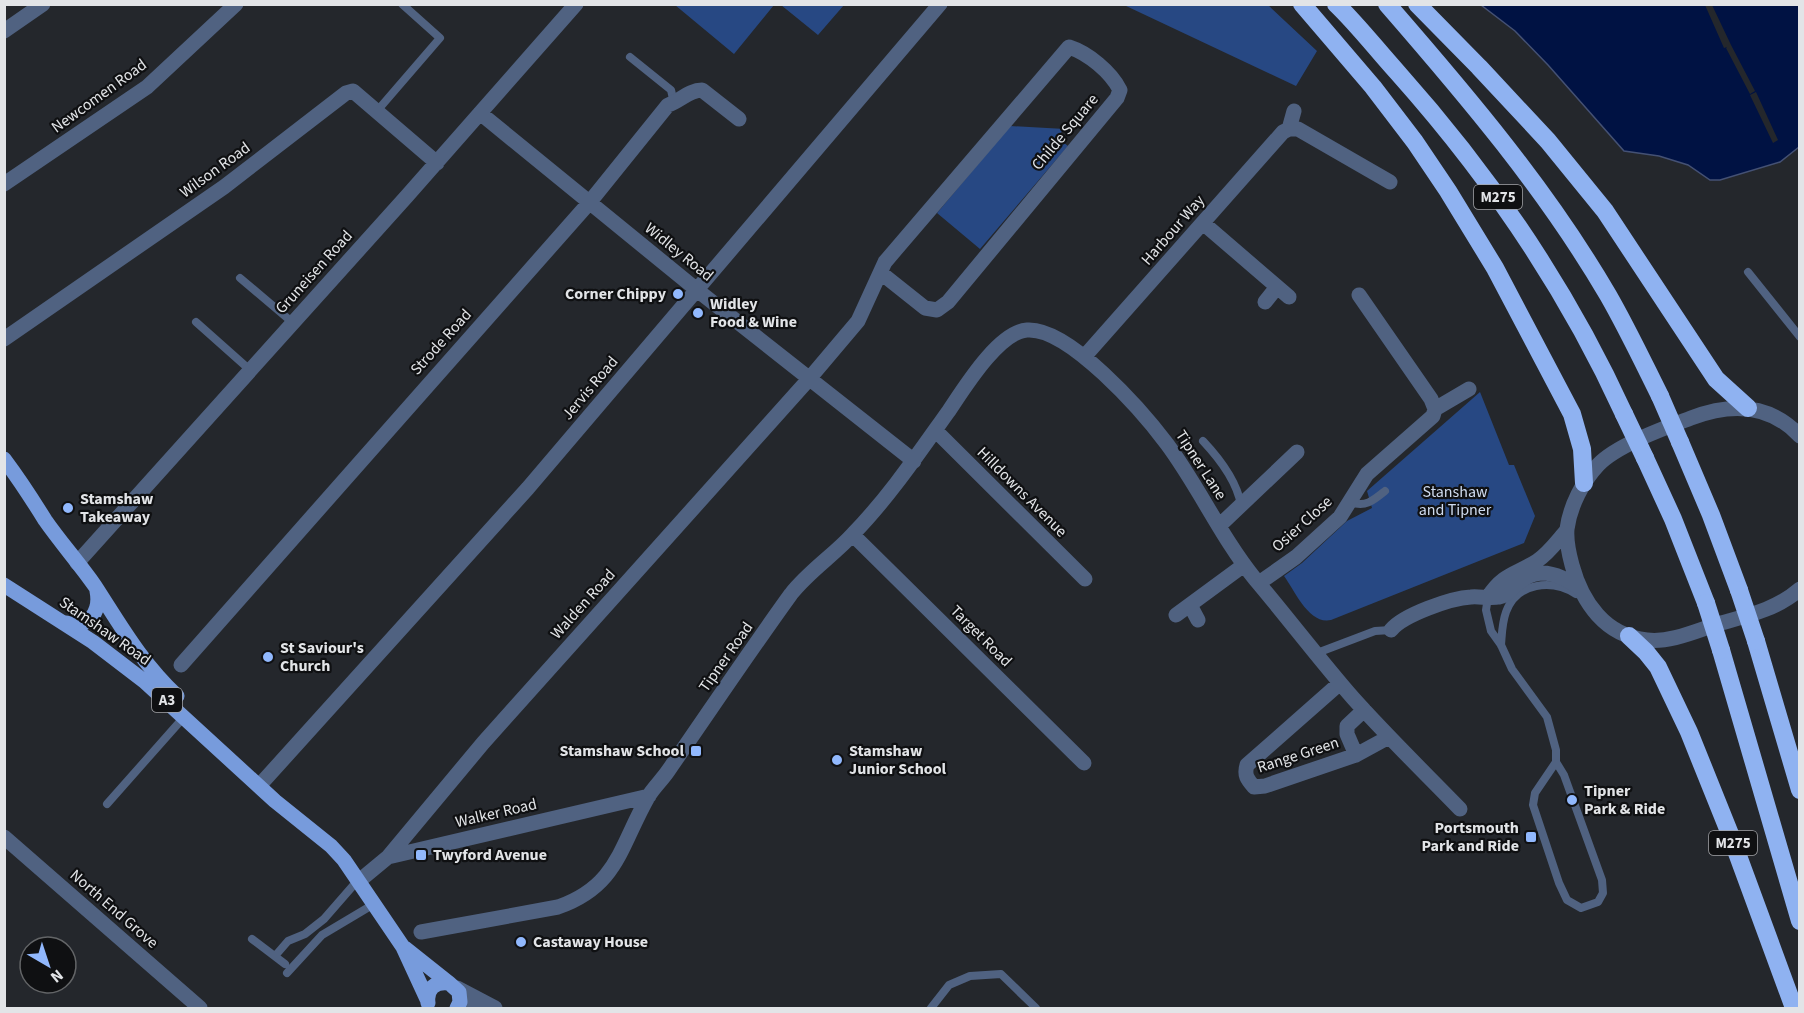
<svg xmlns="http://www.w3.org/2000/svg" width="1804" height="1013" font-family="'Source Sans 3',sans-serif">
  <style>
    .green { fill: #274883 }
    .water { fill: #001243; stroke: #445174; stroke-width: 1.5 }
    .pier { fill: #24272c }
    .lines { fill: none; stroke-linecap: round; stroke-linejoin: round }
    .lane { stroke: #506281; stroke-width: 8 }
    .street { stroke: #506281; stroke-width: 15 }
    .primary { stroke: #779bdc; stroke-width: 15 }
    .highway { stroke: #8fb2f1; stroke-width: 18 }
    .highway-bridge { stroke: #8fb2f1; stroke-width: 18 }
    .poi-dot { fill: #91b8fd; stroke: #0f1012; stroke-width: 2 }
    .labels { text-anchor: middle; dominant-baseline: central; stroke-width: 4.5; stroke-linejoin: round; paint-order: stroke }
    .shield { fill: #0f1012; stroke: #a3a4a7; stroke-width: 1.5 }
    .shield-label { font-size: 15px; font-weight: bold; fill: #e2e4e7 }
    .street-label { font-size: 16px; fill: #e2e4e7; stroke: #0f1012 }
    .poi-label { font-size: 16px; font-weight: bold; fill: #e2e4e7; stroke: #0f1012; text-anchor: start }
    .park-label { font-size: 16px; fill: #cfdbef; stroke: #0f1012 }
  </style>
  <rect width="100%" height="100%" fill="#24272c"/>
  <path class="green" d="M675 5H774L734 54Z
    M781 5H844L818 35Z
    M1124 5H1268L1317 51 1296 86Z
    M1010 126 1065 129 1056 137 1068 146 980 249 937 213Z
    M1480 392 1509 465H1514L1535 516 1524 543 1331 620C1309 625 1295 591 1284 576L1302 563 1347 521 1372 508 1367 491Z"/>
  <path class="water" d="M1481 5H1799V147L1780 162 1720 180H1710L1688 165 1659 156 1624 151 1548 65 1515 31Z"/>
  <path class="pier" d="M1705 5H1712L1731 45 1755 91 1750 94 1726 48 1727 47 1724 48Z
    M1756 92 1778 140 1773 143 1750 95Z"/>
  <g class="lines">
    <path class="lane" d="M630 57 671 90 674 103
      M377 111 440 38 402 4
      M1748 272 1800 337
      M240 278 292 322
      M196 322 250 370
      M1203 441C1219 458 1237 482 1241 505
      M1351 502C1365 508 1374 500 1385 491
      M1488 597 1486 610 1491 631 1501 645 1512 669 1547 717 1556 750V762L1564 775 1602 880 1603 893 1598 902 1581 908 1567 900 1559 883 1533 805 1535 793 1556 762
      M1501 645C1502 633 1502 623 1506 612 1517 582 1552 579 1576 594
      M1317 653 1375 631 1391 630
      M107 804 184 717
      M252 939 285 964
      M275 956 288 941 305 934 324 919 358 880
      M287 973 322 935 374 904
      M931 1008 949 985 970 976 1001 974 1036 1008"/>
    <path class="street" d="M4 31 43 4
      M480 113 697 290 914 461
      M1289 129 1294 111
      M4 184 147 87 236 4
      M1203 223 1289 297
      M1265 302 1277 287
      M4 339 224 187 346 93 353 91 437 163
      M1084 357 1283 132 1289 129H1298L1390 182
      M1435 409 1469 389
      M935 430 1085 579
      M1800 436C1769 403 1730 403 1691 418 1665 428 1617 445 1598 465 1583 481 1570 506 1567 529 1566 541 1569 554 1572 565 1582 602 1605 636 1647 640 1671 643 1698 630 1721 623 1750 615 1777 609 1800 589
      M1219 526 1297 452
      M853 535 1084 763
      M77 563 407 196 576 4
      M1259 583 1296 557 1340 517 1367 474 1433 416 1435 409 1431 399 1359 295
      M1488 597C1504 573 1515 575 1537 561 1549 553 1558 540 1567 530
      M1190 605 1198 620
      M1176 615 1244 565
      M1391 630C1403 615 1451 598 1471 597 1479 596 1490 599 1499 597 1511 595 1519 574 1542 573 1556 573 1569 581 1580 588
      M181 665 589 203 668 105C680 101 689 90 702 90L739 119
      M1340 683 1247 765C1244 775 1247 779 1254 787L1265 786 1356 755 1389 737
      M1356 755 1347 734V726L1364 710
      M259 786 528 488 940 4
      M4 837 200 1008
      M388 857 483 743 809 379 858 321 885 262 1069 47C1088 53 1111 72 1120 90L1117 98 948 302 937 310 925 308 881 273
      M359 881 388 857 649 796
      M421 932 558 907C618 886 620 846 648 797 653 788 662 780 668 771 709 712 749 652 791 594 809 571 834 555 853 534 889 497 918 454 948 412 963 390 998 332 1027 330 1069 327 1143 412 1167 444 1199 487 1221 537 1255 579 1288 618 1319 659 1353 698 1387 736 1424 772 1460 809
      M457 988 495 1008
      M458 1007 481 1008"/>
    <path class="primary" d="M4 459C19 479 32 499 45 520 61 543 79 563 95 586 121 626 141 662 177 696
      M4 585 93 642 144 681 275 801 331 846 344 860 403 947 427 999
      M66 623C89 630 101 611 97 591
      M405 948 449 983
      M428 1003C426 989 435 981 449 983L459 992 460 1002 457 1008"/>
    <path class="highway" d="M1302 4 1373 87 1415 142 1448 191 1495 268 1572 414 1582 449 1584 483
      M1336 4C1358 25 1377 50 1398 73 1489 175 1567 289 1624 414
      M1387 4C1467 96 1546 189 1608 295 1627 328 1643 362 1660 396
      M1417 4 1479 67 1548 141 1605 211 1716 379 1748 408
      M1680 442 1711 515 1739 590
      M1645 458 1673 519 1706 603
      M1629 636 1646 652 1658 667 1689 732 1730 834 1794 1008
      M1756 641 1800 790
      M1721 650 1800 921"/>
    <path class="highway-bridge" d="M1660 396 1680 442
      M1624 414 1645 458
      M1739 590 1756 641
      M1706 603 1721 650"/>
  </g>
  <g class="poi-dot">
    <circle cx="678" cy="294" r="6"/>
    <circle cx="698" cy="313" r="6"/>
    <circle cx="68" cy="508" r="6"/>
    <circle cx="268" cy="657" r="6"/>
    <rect x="690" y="745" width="12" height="12" rx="3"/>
    <circle cx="837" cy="760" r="6"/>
    <circle cx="1572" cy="800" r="6"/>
    <rect x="1525" y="831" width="12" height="12" rx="3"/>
    <rect x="415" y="849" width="12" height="12" rx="3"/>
    <circle cx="521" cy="942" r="6"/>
  </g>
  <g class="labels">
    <g class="shield">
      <rect x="1474" y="185" width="48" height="24" rx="4.5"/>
      <rect x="152" y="688" width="30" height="24" rx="4.5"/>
      <rect x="1709" y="831" width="48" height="24" rx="4.5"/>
    </g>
    <g class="shield-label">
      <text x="1498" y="197">M275</text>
      <text x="167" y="700">A3</text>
      <text x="1733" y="843">M275</text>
    </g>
    <g class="street-label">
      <text transform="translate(99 96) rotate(-36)">Newcomen Road</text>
      <text transform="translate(1065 132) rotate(-50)">Childe Square</text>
      <text transform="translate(215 170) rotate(-36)">Wilson Road</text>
      <text transform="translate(1173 230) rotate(-49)">Harbour Way</text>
      <text transform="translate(679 252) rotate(39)">Widley Road</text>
      <text transform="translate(314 272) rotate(-48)">Gruneisen Road</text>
      <text transform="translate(441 342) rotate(-48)">Strode Road</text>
      <text transform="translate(590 388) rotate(-50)">Jervis Road</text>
      <text transform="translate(1201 465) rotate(57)">Tipner Lane</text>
      <text transform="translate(1022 492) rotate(45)">Hilldowns Avenue</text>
      <text transform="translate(1302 524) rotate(-42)">Osier Close</text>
      <text transform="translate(583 604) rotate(-48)">Walden Road</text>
      <text transform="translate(105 631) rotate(35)">Stamshaw Road</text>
      <text transform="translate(981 636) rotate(45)">Target Road</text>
      <text transform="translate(726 657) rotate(-55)">Tipner Road</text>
      <text transform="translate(1298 755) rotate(-18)">Range Green</text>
      <text transform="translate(496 813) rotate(-13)">Walker Road</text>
      <text transform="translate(114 909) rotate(41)">North End Grove</text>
    </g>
    <g class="poi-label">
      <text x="666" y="294" text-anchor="end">Corner Chippy</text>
      <text x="710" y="304">Widley<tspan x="710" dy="18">Food &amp; Wine</tspan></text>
      <text x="80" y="499">Stamshaw<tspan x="80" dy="18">Takeaway</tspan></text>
      <text x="280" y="648">St Saviour's<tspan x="280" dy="18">Church</tspan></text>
      <text x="684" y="751" text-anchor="end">Stamshaw School</text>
      <text x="849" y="751">Stamshaw<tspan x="849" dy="18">Junior School</tspan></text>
      <text x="1584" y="791">Tipner<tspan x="1584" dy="18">Park &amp; Ride</tspan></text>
      <text x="1519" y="828" text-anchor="end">Portsmouth<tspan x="1519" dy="18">Park and Ride</tspan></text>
      <text x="433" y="855">Twyford Avenue</text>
      <text x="533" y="942">Castaway House</text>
    </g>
    <g class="park-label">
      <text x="1455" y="492">Stanshaw<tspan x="1455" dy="18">and Tipner</tspan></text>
    </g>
  </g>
  <rect width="1804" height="1013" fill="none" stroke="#e2e4e7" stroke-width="12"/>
  <g transform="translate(48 965) rotate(141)"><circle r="28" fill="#0f1012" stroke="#636567" stroke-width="1.5"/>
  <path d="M0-4.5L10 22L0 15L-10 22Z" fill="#91b8fd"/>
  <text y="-9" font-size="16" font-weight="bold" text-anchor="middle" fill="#e2e4e7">N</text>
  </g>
</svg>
